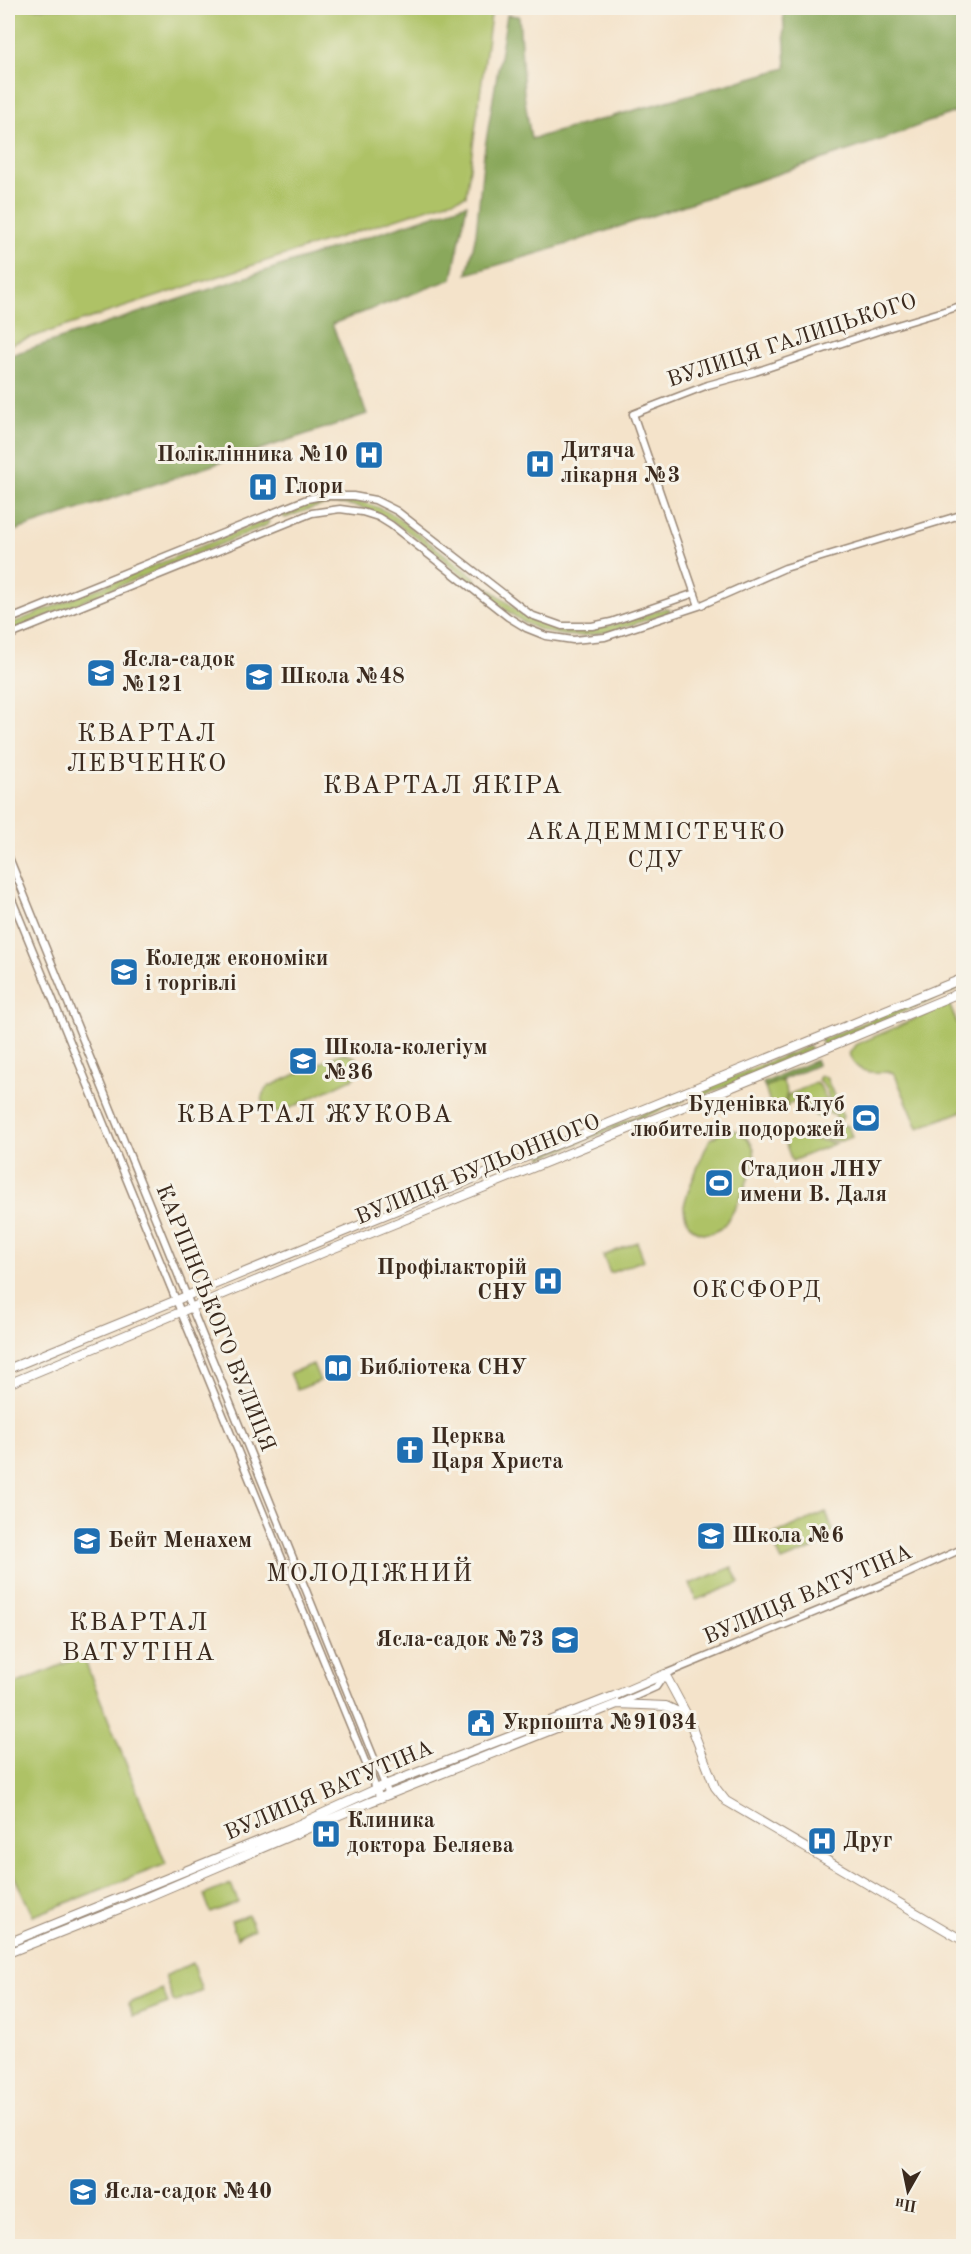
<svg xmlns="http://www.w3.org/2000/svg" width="971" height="2254" font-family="'Old Standard TT',serif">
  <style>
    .green { fill: #aec266; stroke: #747642; stroke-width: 1.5 }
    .forest { fill: #8aa85b; stroke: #62693c; stroke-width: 1.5 }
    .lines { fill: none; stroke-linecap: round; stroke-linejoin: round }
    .minor-casing { stroke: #988674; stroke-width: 9 }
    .major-casing { stroke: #988674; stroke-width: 10 }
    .minor { stroke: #fff; stroke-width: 6 }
    .major { stroke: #fff; stroke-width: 8 }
    .labels { text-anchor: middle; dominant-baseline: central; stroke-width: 6; stroke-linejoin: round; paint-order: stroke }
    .street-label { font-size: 22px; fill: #3b2a1e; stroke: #f7f3e8 }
    .poi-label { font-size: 22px; font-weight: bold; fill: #3b2a1e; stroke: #f7f3e8; text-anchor: start }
    .neighbourhood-label { font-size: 24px; letter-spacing: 1.5px; fill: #3b2a1e; stroke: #f7f3e8 }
    .quarter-label { font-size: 26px; letter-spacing: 1.5px; fill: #3b2a1e; stroke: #f7f3e8 }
  </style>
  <rect width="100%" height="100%" fill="#f7f3e8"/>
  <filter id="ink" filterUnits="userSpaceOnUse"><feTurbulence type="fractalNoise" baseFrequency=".0167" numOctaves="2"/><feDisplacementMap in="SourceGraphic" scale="12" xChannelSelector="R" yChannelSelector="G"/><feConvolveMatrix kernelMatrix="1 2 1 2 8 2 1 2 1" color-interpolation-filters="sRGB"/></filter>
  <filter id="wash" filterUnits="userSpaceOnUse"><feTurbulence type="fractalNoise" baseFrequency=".008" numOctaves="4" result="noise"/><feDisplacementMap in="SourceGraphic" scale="24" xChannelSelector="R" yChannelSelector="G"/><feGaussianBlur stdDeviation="1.35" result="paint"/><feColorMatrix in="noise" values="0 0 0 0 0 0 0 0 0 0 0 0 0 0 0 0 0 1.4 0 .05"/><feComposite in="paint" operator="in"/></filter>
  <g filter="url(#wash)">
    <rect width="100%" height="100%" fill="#f4e3ca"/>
    <path class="green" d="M8 8H492L466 196 8 345Z
      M329 499C354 499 373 503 395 516L474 577 476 581 475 583 471 582C432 552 385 502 334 504 317 505 301 512 285 518L282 515 284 512 312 502Z
      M266 520 269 521 267 525 8 632V625Z
      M483 585C500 594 514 611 532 620 576 643 623 622 666 608L670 610 668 613C619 628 575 650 525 623 510 614 495 601 481 590L480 586Z
      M955 986 957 988 956 990 823 1045 821 1040Z
      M949 1004 963 1037V1111L918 1128 895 1075 892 1072C872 1072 857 1076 849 1054L855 1045Z
      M809 1046 811 1050 695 1099 692 1098 693 1093Z
      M342 1053 355 1057C360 1065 361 1071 354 1078L280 1113C265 1112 256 1098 268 1087Z
      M820 1076 826 1077 843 1117 840 1121 836 1120V1114L829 1113C831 1101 828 1088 818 1080Z
      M782 1080 787 1092 783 1112 776 1111 775 1107 770 1103 765 1087Z
      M815 1083 820 1086 827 1101 824 1117 816 1116 808 1104 794 1101 788 1105 785 1112 788 1095Z
      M683 1097 685 1100 541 1158 542 1155Z
      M836 1124 848 1126 852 1137 841 1141 825 1139 827 1127 835 1128Z
      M735 1130C743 1134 751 1139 754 1149 758 1163 732 1223 718 1230 712 1234 702 1234 696 1231 688 1226 684 1216 684 1207 685 1196 704 1151 710 1139L720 1133Z
      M782 1134 836 1143 792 1161Z
      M637 1242 644 1260 610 1273 603 1256Z
      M313 1364 320 1381 297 1390 290 1373Z
      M826 1512 836 1539 782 1561 770 1536Z
      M732 1567 739 1583 696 1600 690 1584Z
      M83 1656 166 1864 33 1916 8 1863V1687Z
      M231 1884 238 1902 211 1913 204 1895Z
      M248 1915 254 1929 240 1935 237 1938 231 1921Z
      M192 1963 202 1991 176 2002 173 2001 165 1976Z
      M162 1989 168 2003 133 2016 128 2004Z"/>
    <path class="forest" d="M783 8H963V109L883 139 549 250 467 274 476 234 484 153 507 15 519 16 524 94 531 139 786 68Z
      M467 204 452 279 332 324 367 414 8 533V356Z
      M816 1060 817 1065 765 1087 763 1083Z"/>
  </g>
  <g filter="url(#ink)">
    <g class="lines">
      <g class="minor-casing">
        <path id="minor" d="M699 606 633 414 708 385 755 372 884 329 964 305
          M8 620 307 499 322 496H353L375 500 397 511 531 615 562 626H592L611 622 695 593
          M8 636 312 513 340 509 362 512 378 517 391 525 508 617 526 628 546 636 573 640 605 637 699 606 785 568 964 514
          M8 855 389 1795
          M8 890 380 1798
          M618 1704 656 1687 665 1674 893 1580 964 1548"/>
      </g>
      <g class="major-casing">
        <path id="major" d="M8 1369 964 978
          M8 1384 327 1251 757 1077 964 991
          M8 1943 293 1827 385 1785 614 1696 665 1674 687 1715 715 1787 726 1801 964 1941
          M8 1953 124 1907 370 1802 617 1704 666 1706 685 1715"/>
      </g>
      <use href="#minor" class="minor"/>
      <use href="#major" class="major"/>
    </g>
  </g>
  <defs>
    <g id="hospital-square" transform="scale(1.5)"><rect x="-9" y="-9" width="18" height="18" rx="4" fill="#1f6fb2" stroke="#f7f3e8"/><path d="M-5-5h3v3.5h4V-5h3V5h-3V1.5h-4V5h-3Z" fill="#fff"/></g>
    <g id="school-square" transform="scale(1.5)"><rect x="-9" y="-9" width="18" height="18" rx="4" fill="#1f6fb2" stroke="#f7f3e8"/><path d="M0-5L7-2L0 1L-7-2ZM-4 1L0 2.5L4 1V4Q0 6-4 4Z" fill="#fff"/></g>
    <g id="university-square" transform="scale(1.5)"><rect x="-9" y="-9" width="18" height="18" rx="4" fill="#1f6fb2" stroke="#f7f3e8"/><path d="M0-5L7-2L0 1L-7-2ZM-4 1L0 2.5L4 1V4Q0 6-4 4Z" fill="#fff"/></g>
    <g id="stadium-square" transform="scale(1.5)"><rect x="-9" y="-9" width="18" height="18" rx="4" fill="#1f6fb2" stroke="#f7f3e8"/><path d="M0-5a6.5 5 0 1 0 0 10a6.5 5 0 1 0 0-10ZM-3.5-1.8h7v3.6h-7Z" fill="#fff"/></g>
    <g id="library-square" transform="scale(1.5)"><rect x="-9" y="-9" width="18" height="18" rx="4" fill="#1f6fb2" stroke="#f7f3e8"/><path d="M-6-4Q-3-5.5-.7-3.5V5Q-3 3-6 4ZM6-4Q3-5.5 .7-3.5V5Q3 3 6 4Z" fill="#fff"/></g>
    <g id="church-square" transform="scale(1.5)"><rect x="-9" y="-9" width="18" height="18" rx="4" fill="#1f6fb2" stroke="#f7f3e8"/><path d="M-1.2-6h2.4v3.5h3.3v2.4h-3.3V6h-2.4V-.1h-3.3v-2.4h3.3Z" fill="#fff"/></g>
    <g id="civic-square" transform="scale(1.5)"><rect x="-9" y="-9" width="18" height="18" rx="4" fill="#1f6fb2" stroke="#f7f3e8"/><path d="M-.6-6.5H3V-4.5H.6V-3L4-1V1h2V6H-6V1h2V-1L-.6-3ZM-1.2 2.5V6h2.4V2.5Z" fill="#fff"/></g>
  </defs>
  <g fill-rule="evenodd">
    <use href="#hospital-square" x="369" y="455"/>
    <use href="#hospital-square" x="540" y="464"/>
    <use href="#hospital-square" x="263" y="487"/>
    <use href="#school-square" x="101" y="673"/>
    <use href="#school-square" x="259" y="677"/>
    <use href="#university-square" x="124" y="972"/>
    <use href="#school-square" x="303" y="1061"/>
    <use href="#stadium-square" x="866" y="1118"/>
    <use href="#stadium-square" x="719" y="1183"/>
    <use href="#hospital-square" x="548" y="1281"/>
    <use href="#library-square" x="338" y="1368"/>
    <use href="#church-square" x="410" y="1450"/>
    <use href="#school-square" x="711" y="1536"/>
    <use href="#school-square" x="87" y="1541"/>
    <use href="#school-square" x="565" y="1640"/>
    <use href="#civic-square" x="481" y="1723"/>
    <use href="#hospital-square" x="326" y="1834"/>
    <use href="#hospital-square" x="822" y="1841"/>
    <use href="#school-square" x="83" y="2192"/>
  </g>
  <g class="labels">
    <g class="street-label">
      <text transform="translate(792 341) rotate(-18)">ВУЛИЦЯ ГАЛИЦЬКОГО</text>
      <text transform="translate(478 1170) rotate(-22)">ВУЛИЦЯ БУДЬОННОГО</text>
      <text transform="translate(215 1318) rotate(68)">КАРПІНСЬКОГО ВУЛИЦЯ</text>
      <text transform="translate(808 1595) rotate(-23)">ВУЛИЦЯ ВАТУТІНА</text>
      <text transform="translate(329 1791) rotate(-23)">ВУЛИЦЯ ВАТУТІНА</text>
    </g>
    <g class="poi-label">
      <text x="561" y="451">Дитяча<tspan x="561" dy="25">лікарня №3</tspan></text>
      <text x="348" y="455" text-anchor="end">Поліклінника №10</text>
      <text x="284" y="487">Глори</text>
      <text x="122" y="660">Ясла-садок<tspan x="122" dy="25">№121</tspan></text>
      <text x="280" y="677">Школа №48</text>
      <text x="145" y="959">Коледж економіки<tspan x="145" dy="25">і торгівлі</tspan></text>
      <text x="324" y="1048">Школа-колегіум<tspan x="324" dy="25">№36</tspan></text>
      <text x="845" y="1105" text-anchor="end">Буденівка Клуб<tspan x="845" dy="25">любителів подорожей</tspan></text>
      <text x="740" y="1170">Стадион ЛНУ<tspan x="740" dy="25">имени В. Даля</tspan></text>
      <text x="527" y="1268" text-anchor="end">Профілакторій<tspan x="527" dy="25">СНУ</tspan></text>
      <text x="359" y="1368">Библіотека СНУ</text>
      <text x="431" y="1437">Церква<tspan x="431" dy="25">Царя Христа</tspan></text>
      <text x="732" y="1536">Школа №6</text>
      <text x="108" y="1541">Бейт Менахем</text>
      <text x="544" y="1640" text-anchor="end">Ясла-садок №73</text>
      <text x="502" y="1723">Укрпошта №91034</text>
      <text x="347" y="1821">Клиника<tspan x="347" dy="25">доктора Беляева</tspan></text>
      <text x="843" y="1841">Друг</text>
      <text x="104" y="2192">Ясла-садок №40</text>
    </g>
    <g class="neighbourhood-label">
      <text x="656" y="833">АКАДЕММІСТЕЧКО<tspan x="656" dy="28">СДУ</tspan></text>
      <text x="757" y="1291">ОКСФОРД</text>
    </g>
    <g class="quarter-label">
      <text x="147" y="734">КВАРТАЛ<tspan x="147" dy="30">ЛЕВЧЕНКО</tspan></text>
      <text x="443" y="786">КВАРТАЛ ЯКІРА</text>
      <text x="315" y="1115">КВАРТАЛ ЖУКОВА</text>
      <text x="370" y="1574">МОЛОДІЖНИЙ</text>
      <text x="139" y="1623">КВАРТАЛ<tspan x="139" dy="30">ВАТУТІНА</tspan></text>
    </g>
  </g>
  <rect width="971" height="2254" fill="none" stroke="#f7f3e8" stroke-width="30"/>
  <g transform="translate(908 2191) rotate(189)" stroke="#f7f3e8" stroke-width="4.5" paint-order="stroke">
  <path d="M0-4.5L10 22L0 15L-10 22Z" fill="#3b2a1e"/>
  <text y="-9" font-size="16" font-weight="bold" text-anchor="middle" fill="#3b2a1e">Пн</text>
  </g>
</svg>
